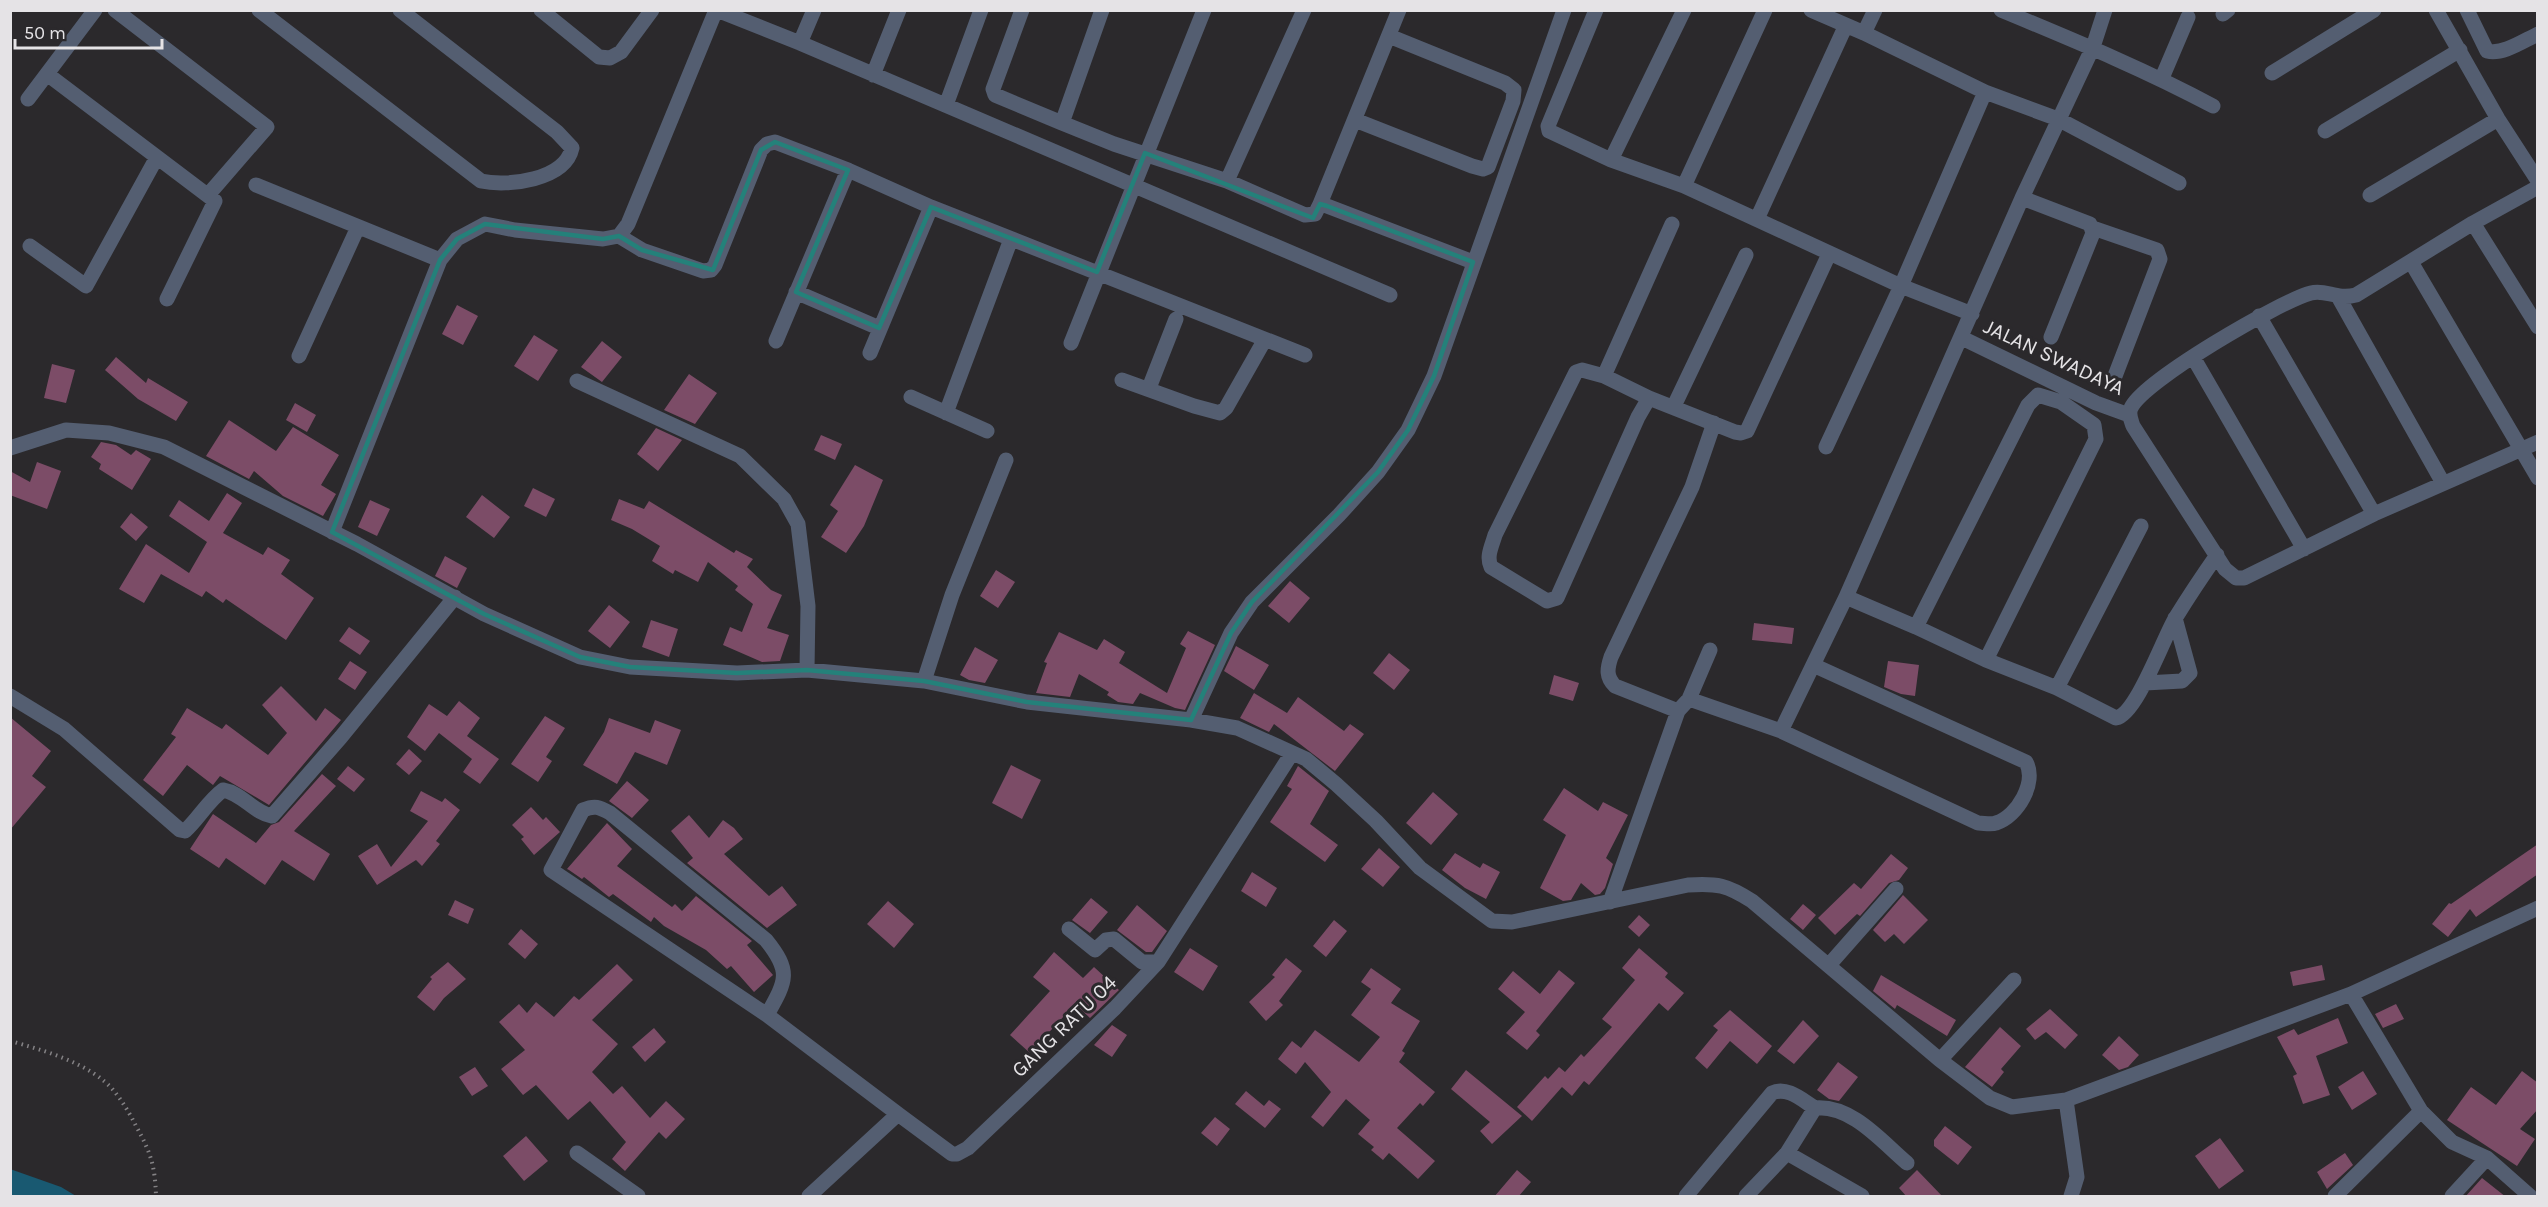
<svg xmlns="http://www.w3.org/2000/svg" width="2548" height="1207" font-family="Karla,sans-serif">
  <style>
    .water { fill: #195971 }
    .building { fill: #7c4c67 }
    .lines { fill: none; stroke-linecap: round; stroke-linejoin: round }
    .path { stroke: #848285; stroke-width: 4; stroke-dasharray: 1.5 4.5; stroke-linecap: butt }
    .street { stroke: #545e71; stroke-width: 15 }
    .marked { fill: none; stroke: #24817a; stroke-width: 4.5; stroke-linejoin: round }
    .labels { text-anchor: middle; dominant-baseline: central; stroke-width: 6; stroke-linejoin: round; paint-order: stroke }
    .street-label { font-size: 21px; fill: #e5e3e6; stroke: #2b292c }
  </style>
  <rect width="100%" height="100%" fill="#2b292c"/>
  <path class="water" d="M10 1169 61 1187 76 1196H11Z"/>
  <path class="building" d="M457 305 478 316 463 345 442 334Z
    M534 335 558 350 538 381 514 366Z
    M602 341 622 357 602 382 581 367Z
    M116 357 146 383 148 378 188 402 176 421 138 399 105 370Z
    M52 364 75 370 66 403 44 398Z
    M689 374 717 393 695 424 664 410Z
    M295 403 316 415 307 432 286 420Z
    M229 420 276 451 293 427 339 455 321 485 336 494 323 516 283 496 254 471 249 479 206 456Z
    M656 428 682 440 658 471 637 454Z
    M821 435 842 444 835 460 814 450Z
    M101 442 116 445 131 455 136 450 151 459 132 490 99 469 101 464 91 457Z
    M37 462 61 471 47 509 10 495V471L30 482Z
    M855 465 883 480 864 526 846 553 821 537 838 511 830 505Z
    M533 488 555 499 546 517 524 506Z
    M227 493 242 503 223 533 263 555 268 547 290 560 281 574 314 598 286 640 226 599 223 603 206 591 202 597 161 574 144 603 119 589 146 544 189 573 207 542 169 516 179 500 209 521Z
    M482 495 510 517 494 538 466 517Z
    M619 499 644 509 649 501 734 553 736 550 753 559 747 567 771 590 782 595 767 628 789 635 780 661 762 662 723 645 730 627 742 632 753 604 735 590 738 586 708 562 698 582 675 570 673 574 652 561 660 546 632 529 611 520Z
    M370 500 390 509 377 536 358 527Z
    M131 513 148 527 136 541 120 527Z
    M445 556 467 568 457 588 435 576Z
    M996 570 1015 582 998 608 980 596Z
    M1290 581 1310 598 1289 623 1268 606Z
    M609 605 630 622 610 648 588 631Z
    M651 620 678 629 669 657 642 647Z
    M1754 623 1794 628 1792 644 1752 640Z
    M349 627 370 641 360 655 339 641Z
    M1188 631 1215 645 1185 710 1175 708 1140 693 1133 704 1118 702 1107 695 1109 692 1079 674 1070 697 1036 693 1047 663 1044 662 1059 632 1097 650 1104 639 1125 652 1119 663 1167 693 1186 648 1180 644Z
    M1236 646 1269 665 1254 690 1224 671Z
    M975 647 998 660 985 683 969 680 960 675Z
    M1389 653 1410 670 1394 690 1373 673Z
    M350 661 367 672 355 690 338 679Z
    M1888 661 1919 665 1915 696 1901 694 1884 687Z
    M1554 675 1579 683 1573 701 1549 694Z
    M281 686 316 721 325 708 341 720 269 805 220 776 213 785 187 765 163 796 143 780 176 737 171 734 187 708 222 729 226 724 268 755 287 733 262 705Z
    M1254 693 1287 713 1298 697 1344 731 1350 724 1364 734 1335 771 1274 724 1269 732 1240 718Z
    M459 701 480 718 467 736 499 759 480 784 463 772 472 759 439 733 425 751 407 737 429 704 447 716Z
    M545 716 565 728 546 757 552 761 538 782 511 764Z
    M10 717 51 751 32 776 46 787 10 830Z
    M609 718 650 733 655 720 681 730 667 765 635 752 617 784 583 765 604 732Z
    M409 749 422 761 409 775 396 764Z
    M1011 765 1041 780 1022 819 992 803Z
    M348 766 365 779 354 792 337 779Z
    M1298 766 1329 791 1310 824 1338 845 1325 862 1270 822 1292 789 1287 786Z
    M322 774 336 786 294 831 330 854 314 881 282 860 265 885 226 858 219 868 190 849 213 814 256 843 271 825 279 822Z
    M627 781 649 800 632 818 609 801Z
    M1564 788 1598 811 1603 802 1628 815 1606 858 1613 864 1605 888 1600 894 1595 895 1581 883 1571 900 1563 901 1540 888 1566 835 1543 820Z
    M421 791 442 802 445 798 460 810 436 841 440 844 422 866 416 860 377 885 358 856 377 844 391 867 428 821 410 811Z
    M1433 792 1458 814 1431 845 1406 823Z
    M531 807 543 820 546 817 560 832 534 855 521 839 524 837 512 825Z
    M689 815 709 838 723 820 734 828 743 839 724 854 769 896 782 886 797 905 767 928 687 863 693 858 671 831Z
    M607 823 632 849 617 866 672 907 675 904 682 911 696 896 752 941 747 945 773 975 754 992 731 966 727 969 706 950 664 926 654 917 651 922 613 894 609 897 584 877 582 879 569 870 567 869Z
    M2538 844V874L2476 917 2470 909 2448 937 2432 924 2449 903 2451 904Z
    M1379 848 1400 867 1383 887 1361 869Z
    M1455 853 1480 868 1483 863 1500 872 1486 899 1465 888 1442 870Z
    M1891 854 1908 868 1899 880 1889 883 1860 916 1857 914 1835 935 1818 918 1854 883 1861 889Z
    M1252 872 1277 888 1266 907 1241 891Z
    M1903 895 1928 920 1904 944 1894 934 1885 942 1873 930Z
    M1091 898 1108 912 1090 933 1072 920Z
    M455 900 474 909 468 924 448 915Z
    M888 901 914 924 894 948 867 924Z
    M1803 904 1816 915 1803 930 1790 919Z
    M1137 905 1167 931 1152 952H1146L1117 930Z
    M1639 915 1650 925 1639 937 1628 927Z
    M1334 920 1347 931 1326 957 1313 946Z
    M521 929 538 944 525 959 508 944Z
    M1190 948 1218 966 1203 991 1174 972Z
    M1639 948 1668 973 1665 977 1684 993 1668 1011 1659 1003 1589 1085 1584 1081 1572 1096 1562 1087 1532 1121 1517 1107 1545 1076 1548 1079 1559 1067 1565 1072 1581 1054 1584 1057 1612 1027 1602 1019 1635 980 1622 968Z
    M1054 952 1083 978 1094 967 1119 990 1090 1018 1075 1004 1030 1053 1010 1035 1050 991 1033 977Z
    M1286 958 1302 971 1279 1001 1283 1005 1266 1021 1249 1002 1275 977 1272 975Z
    M448 962 466 979 444 998 434 1011 417 997 432 979 430 977Z
    M617 964 633 980 592 1020 618 1044 592 1072 613 1094 622 1086 650 1118 666 1101 685 1119 666 1139 659 1132 625 1171 612 1159 626 1142 590 1101 568 1120 536 1085 523 1095 501 1069 525 1050 499 1022 519 1004 527 1013 536 1002 554 1017 574 996 579 1000Z
    M2322 965 2325 980 2293 986 2290 972Z
    M1371 968 1401 989 1391 1003 1420 1021 1402 1051 1405 1053 1399 1062 1435 1092 1423 1106 1420 1103 1397 1128 1435 1161 1418 1179 1389 1153 1383 1160 1371 1150 1374 1147 1358 1134 1370 1120 1346 1099 1323 1127 1311 1117 1331 1092 1305 1062 1296 1074 1278 1059 1292 1041 1301 1048 1315 1030 1359 1062 1380 1037 1351 1015 1371 989 1361 982Z
    M1559 970 1575 983 1536 1031 1540 1035 1527 1050 1506 1033 1525 1012 1498 989 1513 971 1540 994Z
    M1881 975 1956 1020 1947 1036 1897 1005 1895 1009 1873 991Z
    M2396 1004 2404 1019 2383 1028 2375 1014Z
    M2050 1009 2078 1035 2065 1049 2046 1032 2035 1040 2026 1029Z
    M1730 1010 1772 1046 1757 1064 1730 1041 1707 1069 1695 1058 1718 1030 1713 1026Z
    M2338 1018 2348 1043 2316 1056 2330 1095 2303 1104 2293 1076 2297 1074 2277 1037 2294 1029 2298 1035Z
    M1803 1020 1819 1036 1794 1064 1777 1051Z
    M1112 1025 1127 1035 1112 1057 1094 1045Z
    M2000 1027 2021 1046 2001 1069 2004 1072 1992 1087 1965 1067Z
    M654 1028 666 1042 645 1062 632 1047Z
    M2119 1036 2139 1055 2128 1067 2119 1070 2102 1055Z
    M1838 1062 1858 1077 1839 1101 1829 1099 1817 1090Z
    M475 1067 488 1086 472 1096 459 1077Z
    M1466 1070 1522 1116 1492 1144 1480 1131 1490 1122 1451 1089Z
    M2363 1071 2377 1094 2352 1110 2338 1087Z
    M2522 1071 2538 1083V1109L2520 1129 2535 1139 2517 1166 2447 1120 2471 1087 2496 1105Z
    M1246 1091 1264 1106 1269 1100 1281 1109 1265 1128 1235 1104Z
    M1215 1117 1230 1129 1217 1146 1201 1133Z
    M1945 1126 1972 1147 1958 1165 1934 1146V1140Z
    M526 1136 548 1161 524 1181 503 1156Z
    M2220 1138 2244 1171 2219 1189 2195 1156Z
    M2345 1153 2353 1165 2327 1189 2317 1172Z
    M1517 1170 1531 1182 1518 1197H1494Z
    M1917 1170 1943 1197H1907L1899 1188Z
    M2482 1178 2506 1197H2465Z"/>
  <g class="lines">
    <path class="path" d="M10 1041C43 1050 92 1064 114 1091 123 1102 130 1114 136 1126 151 1153 155 1166 156 1196"/>
    <path class="street" d="M115 10 267 127 208 195
      M259 10 481 181C508 187 565 180 572 148L557 132 400 10
      M541 10 599 57 610 58 621 52 652 10
      M717 10 800 43 1390 295
      M1022 10 993 89 995 95 1062 123
      M1102 10 1062 123 1114 144 1227 181 1305 215 1315 214 1320 204 1327 206 1473 262
      M1596 10 1548 126 1549 131 1611 160 1684 186 1901 286 1972 314
      M1811 10 1864 33 1985 92 2058 119 2179 183
      M2001 10C2073 40 2144 69 2213 106
      M2436 10 2498 119 2538 181
      M2467 10 2487 51C2503 55 2523 41 2538 34
      M2223 14 2228 10
      M1864 33 1875 10
      M800 43 814 10
      M2272 73 2374 10
      M47 74 215 201 167 299
      M873 75 899 10
      M2162 78 2188 17
      M28 99 95 10
      M946 105 981 10
      M1355 120 1472 166 1483 169 1488 167 1513 101 1514 90 1505 83 1389 36
      M2325 131 2460 50
      M1611 160 1684 10
      M1227 181 1304 10
      M256 185 440 260
      M1684 186 1765 10
      M2538 187 2473 223 2356 295C2336 300 2326 289 2311 293 2280 301 2143 381 2131 408 2128 414 2131 420 2133 426L2225 569 2236 578H2244L2374 514 2538 442
      M2370 195 2498 119
      M2022 198 2090 224 2093 233 2051 337
      M1320 204 1399 10
      M1757 219 1846 25
      M2473 223 2538 327
      M2093 228 2157 250 2160 259 2115 376
      M619 236 642 250 703 271 711 270 715 265 761 150 767 144 775 142 848 170 931 207 1305 355
      M30 246 86 286 157 157
      M2411 262 2538 478
      M796 292 879 328
      M2339 298 2443 483
      M2259 316 2374 514
      M1962 338 2096 403 2129 415
      M776 341 848 170
      M1071 343 1204 10
      M870 353 931 207
      M299 356 358 227
      M2193 357 2304 549
      M1604 376 1672 224
      M1122 380 1194 406 1220 413 1226 408 1264 341
      M577 381 740 456 784 499 798 524 808 606 807 670
      M1149 388 1176 319
      M911 397 987 431
      M1649 398 1638 417 1557 598 1547 601 1491 567C1486 556 1492 546 1495 535L1576 372 1582 370 1604 376 1649 398 1735 432 1741 433 1747 431 1829 254
      M1674 406 1746 255
      M946 413 1011 239
      M1826 447 1901 286 1985 92
      M10 448 66 430 109 433 164 447 357 544 484 614 580 657 630 667 737 673 807 670 924 681 1027 702 1191 720 1237 728 1306 759 1336 784 1376 821 1420 868 1492 921 1512 922 1688 885C1717 883 1727 885 1752 901L1940 1060 1990 1098 2012 1107 2066 1100 2351 994 2538 908
      M332 532 440 260 457 239 485 224 515 230 603 239 619 236 628 224 716 10
      M1846 597 1916 627 1986 660 2057 688 2116 718C2137 714 2164 636 2176 617 2189 596 2203 575 2217 555
      M1916 627 2028 405 2038 395 2061 402 2094 425 2096 439 1986 660
      M924 681 952 595 1006 460
      M2145 683 2182 681 2190 673 2175 618
      M2057 688 2141 526
      M10 696 64 729 180 830 185 831C199 818 208 801 223 790 242 793 254 813 272 816L341 737 455 597
      M1689 699 1710 650
      M1678 711 1615 686C1606 677 1607 669 1611 657L1692 487 1714 423
      M1191 720 1231 633 1252 602 1339 515 1378 472 1408 430 1434 376 1564 10
      M1781 731 1978 823C1984 823 1991 825 1996 823 2018 816 2037 782 2026 762L1813 665
      M1610 902 1678 711 1689 699 1781 731 1846 597 2022 198 2093 47 2105 10
      M1069 929 1095 950 1106 940 1114 939 1142 962H1158
      M1829 965 1896 889
      M2351 994 2421 1111 2452 1142 2487 1158 2530 1196
      M767 1015C786 981 792 972 766 940L610 813C599 807 595 805 583 810L551 870 767 1015 898 1114
      M1940 1060 2014 980
      M2066 1100 2077 1177 2071 1196
      M1815 1108C1852 1105 1881 1141 1907 1163
      M577 1153 638 1196
      M809 1196 898 1114 952 1154H957L968 1148 1115 1008 1158 962 1292 753
      M1686 1196 1772 1093C1787 1086 1802 1100 1815 1108L1787 1153 1862 1196
      M1746 1196 1787 1153
      M2335 1196 2421 1111
      M2452 1196 2487 1158"/>
  </g>
  <path class="marked" d="M775 142 848 170 796 292 879 328 931 207 1097 272 1145 153 1313 218 1320 204 1327 206 1473 262 1434 376 1408 430 1378 472 1252 602 1231 633 1191 720 1027 702 924 681 807 670 737 673 630 667 580 657 484 614 332 532 440 260 457 239 485 224 603 239 619 236 642 250 713 270 761 150Z"/>
  <g class="labels">
    <g class="street-label">
      <text transform="translate(2054 357) rotate(25)">JALAN SWADAYA</text>
      <text transform="translate(1064 1026) rotate(-44)">GANG RATU 04</text>
    </g>
  </g>
  <rect width="2548" height="1207" fill="none" stroke="#e5e3e6" stroke-width="24"/>
  <path d="M15 39v9h147v-9" fill="none" stroke="#e5e3e6" stroke-width="3"/>
  <text x="24" y="39" font-size="18" fill="#e5e3e6" stroke="#2b292c" stroke-width="4.5" paint-order="stroke">50 m</text>
</svg>
